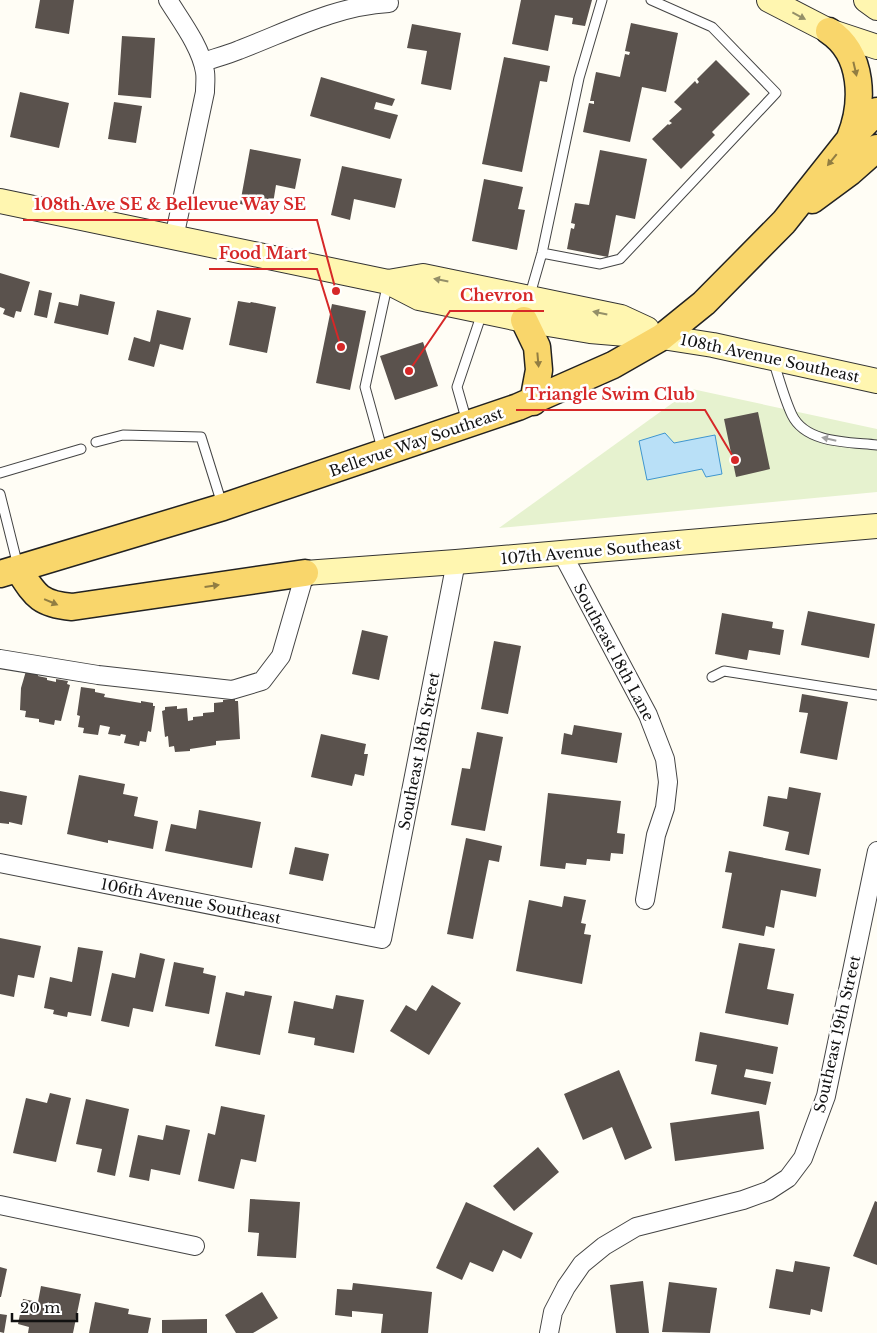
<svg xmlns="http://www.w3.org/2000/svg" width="877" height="1333" font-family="'Libre Baskerville',serif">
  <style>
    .pitch { fill: #e6f2cf }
    .water { fill: #b9e0f7; stroke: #3f96cf }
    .building { fill: #5a524d }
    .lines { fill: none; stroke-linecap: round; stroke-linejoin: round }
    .lane-casing { stroke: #444; stroke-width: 11 }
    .street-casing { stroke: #444; stroke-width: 20 }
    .secondary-casing { stroke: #333; stroke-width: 26 }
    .primary-casing { stroke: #222; stroke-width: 29 }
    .lane { stroke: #fff; stroke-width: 9 }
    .street { stroke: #fff; stroke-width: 18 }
    .secondary { stroke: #fff6b0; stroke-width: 24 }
    .primary { stroke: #f9d66b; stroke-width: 26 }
    .oneway { fill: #948f68 }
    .oneway2 { fill: #917d42 }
    .oneway3 { fill: #a0a0a0 }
    .labels { text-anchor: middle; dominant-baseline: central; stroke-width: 5; stroke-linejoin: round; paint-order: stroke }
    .street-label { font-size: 15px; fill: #111; stroke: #fff }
    .leader { fill: none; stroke: #d62828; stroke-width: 2 }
    .callout-dot { fill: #d62828; stroke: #fff; stroke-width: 2 }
    .callout-label { font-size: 16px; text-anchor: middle; font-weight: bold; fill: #d62828; stroke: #fff; stroke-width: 5; stroke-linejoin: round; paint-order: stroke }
  </style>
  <rect width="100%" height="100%" fill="#fffdf5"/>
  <path class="pitch" d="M692 389 877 429V492L499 528Z"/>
  <path class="water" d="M665 433 674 443 715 435 722 474 706 477 702 469 647 480 639 441Z"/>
  <path class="building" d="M40 0H74L69 34 35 28Z
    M521 0H592L585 26 572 24 573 18 555 15 548 51 512 44Z
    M631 23 678 33 666 92 642 87 630 142 583 132 589 103 594 104V101H590L596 72 620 77 625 54 629 55 630 52 625 51Z
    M412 24 461 33 451 90 421 84 427 51 407 48Z
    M122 36 155 38 151 98 118 95Z
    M504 57 550 66 547 82 540 81 522 172 482 164Z
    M716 60 750 94 712 132 715 135 681 169 652 139 668 124 669 125 672 123 669 121 682 109 674 102 695 81 697 84 699 82 697 79Z
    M321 77 395 99 392 106 376 102 374 109 398 115 390 139 310 116Z
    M20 92 69 103 59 148 10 137Z
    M114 102 142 106 136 143 108 139Z
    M250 149 301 159 295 189 276 185 272 210 240 204Z
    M600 150 647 159 635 219 616 215 608 257 567 249 571 228 574 229 575 224 571 223 575 203 589 205Z
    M342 166 402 179 395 208 354 199 350 220 331 215Z
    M484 179 523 187 518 209 525 210 517 250 472 241Z
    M0 273 30 282 21 312 16 311 14 318 3 314 5 309 0 307Z
    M39 290 52 293 47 318 34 315Z
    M80 294 115 302 108 335 54 323 59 302 78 306Z
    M238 301 250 303 251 302 276 307 267 353 229 345Z
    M332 304 366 311 350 390 316 383Z
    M157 310 191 318 183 350 160 344 154 367 128 360 134 337 150 342Z
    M423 342 438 386 395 400 380 356Z
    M758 412 770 469 736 477 724 419Z
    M808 611 875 624 869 658 801 645Z
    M722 613 773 622 772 628 784 630 780 655 749 650 747 660 715 654Z
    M362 630 388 636 379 680 352 674Z
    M494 641 521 646 508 714 481 709Z
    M26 671 38 673V676L47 678V680L56 682V679L68 681 67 684 70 685 61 721 55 720 54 725 39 722V719L25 717 26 711 20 710 21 688Z
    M81 687 95 689V692L105 694 104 697 141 703V701L153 703V706H155L151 732 148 731 146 742 140 741 139 746 124 743 126 735 121 734 120 736 108 734 110 727 100 725 98 735 83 733 84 728 78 727 80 716 77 715Z
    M802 694 848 702 837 760 800 753 808 713 799 712Z
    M235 699V701H238L240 739 216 741V745L190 749V751L175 752 174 746 169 747 168 736 165 737 162 711 165 710V707L177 706V709L187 708 188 721 193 720V717L203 716V713L214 712V703L223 702V700Z
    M574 725 622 733 617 763 561 754 564 733 572 735Z
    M477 732 503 737 485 831 451 825 462 768 470 769Z
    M321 734 366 744 364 754H368L364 776 355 774 352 786 311 777Z
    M79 775 125 784 123 794 138 797 134 816 158 821 153 849 108 840V843L67 834Z
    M789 787 821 793 809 855 785 850 789 832 763 826 768 796 787 799Z
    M0 791 27 796 22 825 9 822V824L0 823Z
    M548 793 621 801 617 833 625 834 623 854 611 853 610 861 587 859 586 865 566 863 565 869 540 866Z
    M199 810 261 822 252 868 165 851 171 824 196 829Z
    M466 838 502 846 499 862 489 860 473 939 447 934Z
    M295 847 329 854 323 881 289 874Z
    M729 851 821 869 816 897 781 890 774 928 766 926 764 936 722 928 732 873 725 872Z
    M564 896 586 900 581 923 586 924 584 934 591 935 582 984 516 971 529 900 562 907Z
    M0 938 41 946 34 978 18 975 14 997 0 994Z
    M739 943 775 949 767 989 794 994 788 1025 725 1013Z
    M78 947 103 951 91 1016 68 1012 67 1017 53 1014 54 1010 44 1008 50 977 72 982Z
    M140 953 165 959 153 1012 133 1008 129 1027 101 1021 112 973 135 978Z
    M174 962 204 968 203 973 216 976 209 1014 165 1006Z
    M432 985 461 1003 429 1055 390 1031 406 1005 416 1011Z
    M245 991 272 996 260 1055 215 1046 226 992 244 996Z
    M336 995 364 1000 354 1053 314 1045 315 1038 288 1033 294 1001 333 1009Z
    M700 1032 778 1047 773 1074 746 1069 744 1077 771 1082 766 1105 711 1094 717 1065 695 1061Z
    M619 1070 652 1148 625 1160 612 1127 583 1140 564 1094Z
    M50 1093 71 1098 56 1162 13 1153 26 1098 47 1103Z
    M86 1099 129 1109 115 1176 97 1172 102 1149 76 1144Z
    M221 1106 265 1115 256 1162 241 1159 234 1189 198 1181 208 1133 215 1135Z
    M759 1111 764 1149 675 1161 670 1123Z
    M166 1125 190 1130 180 1175 151 1169 149 1181 129 1177 138 1135 163 1140Z
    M538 1147 559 1172 514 1211 493 1186Z
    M250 1199 300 1202 296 1258 257 1256 259 1233 248 1232Z
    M875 1201 877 1202V1265L853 1256Z
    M466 1202 533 1233 521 1259 503 1250 493 1272 470 1262 462 1280 436 1268Z
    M795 1261 830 1267 822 1312 811 1309 810 1315 769 1308 776 1269 793 1272Z
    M0 1267 7 1269 1 1297H0Z
    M643 1281 649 1333H616L610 1285Z
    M669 1282 717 1288 710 1333 662 1332Z
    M353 1283 432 1292 428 1333H381L383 1314 352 1311V1317L335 1315 337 1289 352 1290Z
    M41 1286 81 1294 73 1333H28L29 1327 18 1324 23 1299 38 1302Z
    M262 1292 278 1318 253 1333H236L225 1315Z
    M95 1302 129 1309 128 1314 151 1318 148 1333H89Z
    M0 1314 7 1315 4 1333 0 1332Z
    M207 1319V1333H162V1320Z"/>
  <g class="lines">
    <g class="lane-casing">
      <path id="lane" d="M542 253 600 264 620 259 776 93 712 27 651 0
        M529 298 542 253 579 78 602 0
        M773 360C779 378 784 398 792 415 806 444 850 442 877 445
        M467 422 457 387 482 313
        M96 442 123 435 201 437 222 504
        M383 452 365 387 388 282
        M0 473 81 449
        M0 494 18 566
        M712 677 724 671 877 695"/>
    </g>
    <g class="street-casing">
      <path id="street" d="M168 0C181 21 201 47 205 72 206 78 205 85 205 92L174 238
        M203 62C215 58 227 55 239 50 289 31 335 6 389 3
        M562 553 648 715 665 759 668 782 665 808 656 835 645 900
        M0 659 98 675 232 690 262 681 281 656 305 573
        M0 863 382 939 456 562
        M0 1205 195 1246
        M549 1333 553 1312 566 1287 582 1264 604 1246 636 1227 743 1200 768 1191 788 1178 803 1158 826 1096 877 851"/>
    </g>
    <g class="secondary-casing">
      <path id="secondary" d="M769 0 829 31 877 47
        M866 0 877 8
        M0 201 388 282 419 298 524 320 590 331 662 337 713 345 877 381
        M388 282 423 276 621 317 647 329
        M305 573 456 562 877 526"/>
    </g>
    <g class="primary-casing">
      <path id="primary" d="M829 31C864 54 864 103 850 138
        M812 200 850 172 877 148
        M524 320 537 347 539 370 533 402
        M18 569C35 595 39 604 72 607L305 573
        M0 574 223 507 518 407 613 365 662 337 704 303 784 222 849 140 877 111"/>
    </g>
    <use href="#lane" class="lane"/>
    <use href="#street" class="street"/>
    <use href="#secondary" class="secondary"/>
    <use href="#primary" class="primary"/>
  </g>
  <defs><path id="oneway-solid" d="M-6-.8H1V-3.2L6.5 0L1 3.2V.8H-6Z" transform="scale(1.25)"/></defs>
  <g class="oneway">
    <use href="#oneway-solid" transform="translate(799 16) rotate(28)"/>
    <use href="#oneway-solid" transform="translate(441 280) rotate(-169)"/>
    <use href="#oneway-solid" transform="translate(600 313) rotate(-168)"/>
  </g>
  <g class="oneway2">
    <use href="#oneway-solid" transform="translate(855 69) rotate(77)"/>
    <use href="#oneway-solid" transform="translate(832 160) rotate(129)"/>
    <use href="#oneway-solid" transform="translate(538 360) rotate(85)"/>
    <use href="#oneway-solid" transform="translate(212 586) rotate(-8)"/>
    <use href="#oneway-solid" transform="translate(51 602) rotate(23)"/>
  </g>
  <use class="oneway3" href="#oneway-solid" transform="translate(829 439) rotate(-167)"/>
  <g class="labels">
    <g class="street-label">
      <text transform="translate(770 358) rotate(12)">108th Avenue Southeast</text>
      <text transform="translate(416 442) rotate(-19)">Bellevue Way Southeast</text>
      <text transform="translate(591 551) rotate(-5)">107th Avenue Southeast</text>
      <text transform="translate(614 652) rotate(62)">Southeast 18th Lane</text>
      <text transform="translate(419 751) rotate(-79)">Southeast 18th Street</text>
      <text transform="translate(191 901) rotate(11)">106th Avenue Southeast</text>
      <text transform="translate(837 1034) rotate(-77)">Southeast 19th Street</text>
    </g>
  </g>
  <path class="leader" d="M336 291L317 220H23M341 347L317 269H209M409 371L450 311H544M735 460L705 410H516"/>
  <g class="callout-dot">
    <circle cx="336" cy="291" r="5"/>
    <circle cx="341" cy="347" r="5"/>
    <circle cx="409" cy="371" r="5"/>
    <circle cx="735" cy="460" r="5"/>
  </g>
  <g class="callout-label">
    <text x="170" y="210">108th Ave SE &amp; Bellevue Way SE</text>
    <text x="263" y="259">Food Mart</text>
    <text x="497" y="301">Chevron</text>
    <text x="610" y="400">Triangle Swim Club</text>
  </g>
  <path d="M12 1313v8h65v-8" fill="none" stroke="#111111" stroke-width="2.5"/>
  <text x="20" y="1313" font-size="15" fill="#111111" stroke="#ffffff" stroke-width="4" paint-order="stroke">20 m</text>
</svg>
